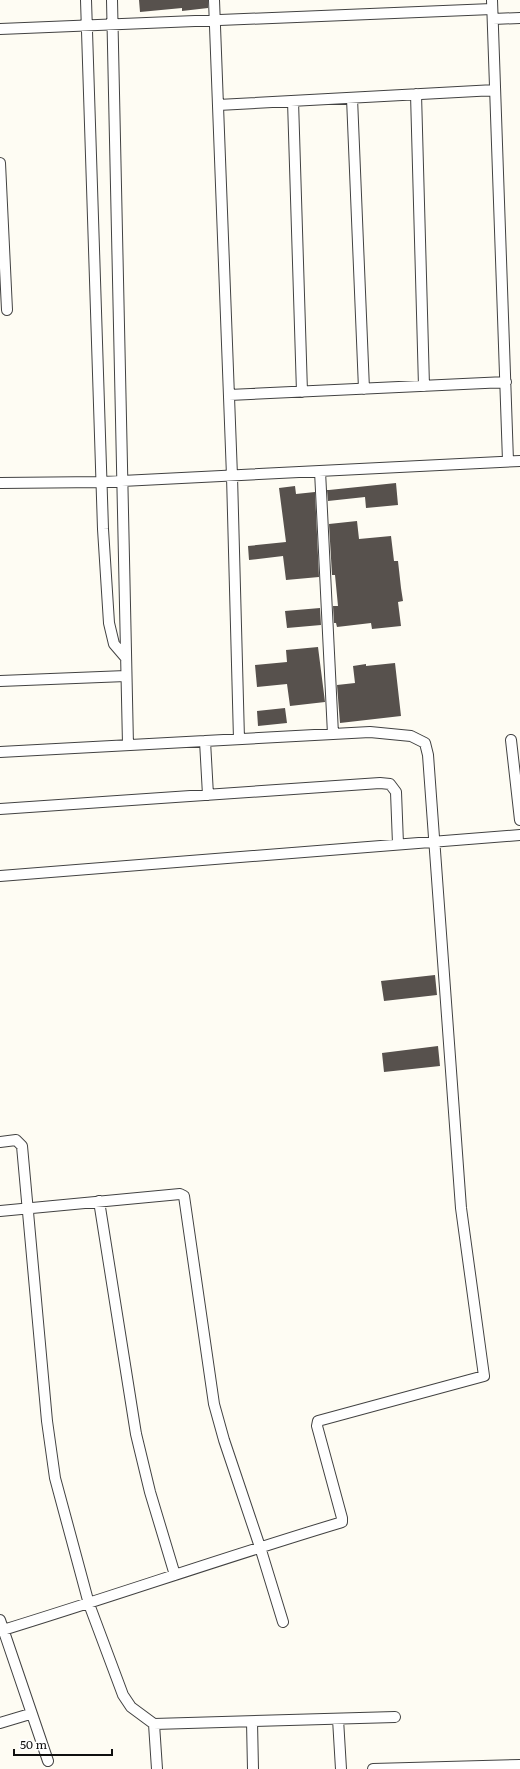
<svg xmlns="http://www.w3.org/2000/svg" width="520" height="1769" font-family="Literata,serif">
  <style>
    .building { fill: #57514d }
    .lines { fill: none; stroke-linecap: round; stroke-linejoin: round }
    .minor-casing { stroke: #424242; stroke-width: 12 }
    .minor { stroke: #fff; stroke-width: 10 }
  </style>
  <rect width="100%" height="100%" fill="#fefcf3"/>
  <path class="building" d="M139 0H208V8L182 11V8L140 12Z
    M396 483 398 505 366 508 365 497 328 501 327 490H329Z
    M295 486 296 494 315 492 319 577 286 580 283 556 249 560 248 546 286 542 279 488Z
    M357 521 359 539 391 536 394 561H398L401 588 403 601 398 602 401 626 372 629 371 623 337 627 336 623H334L333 606H338L335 575H332L329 524Z
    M320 608 321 625 287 628 285 611Z
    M318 647 325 702 290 706 287 684 257 687 255 665 287 662 286 650Z
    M395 663 401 716 340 723 337 685 355 683 353 666 366 664V666Z
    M285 708 287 723 258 726 257 711Z
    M435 975 437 995 384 1001 381 981Z
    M438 1046 440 1066 384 1072 382 1053Z"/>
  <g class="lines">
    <g class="minor-casing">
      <path id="minor" d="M86 0 103 529 109 623 114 644 126 658
        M112 0 128 745
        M214 0 232 476 239 739
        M492 0 508 461
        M493 19 520 18
        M0 29 492 9
        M416 94 424 386
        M352 98 364 389
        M293 101 302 392
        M218 105 495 90
        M0 163 7 310
        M229 395 506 382
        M320 471 333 734
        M0 483 102 482 520 461
        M0 681 126 676
        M511 740 520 820
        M205 741 208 795
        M0 752 370 732 411 736 425 743 428 755 461 1208 484 1376 318 1421 317 1426 342 1518V1522L339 1523C226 1557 114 1596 0 1631
        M0 809 380 783 390 784 396 792 398 844
        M0 876 520 835
        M0 1142 16 1140 22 1146 47 1421 55 1478 89 1604 123 1695 131 1707 154 1724 395 1717
        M99 1201 136 1434 150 1492 175 1575
        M0 1211 180 1194 184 1196 214 1404 224 1440 260 1547 283 1622
        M0 1620 48 1761
        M338 1719 341 1769
        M252 1722 253 1769
        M0 1723 30 1714
        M154 1724 157 1769
        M373 1769 520 1765"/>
    </g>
    <use href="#minor" class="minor"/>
  </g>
  <path d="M14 1749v6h98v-6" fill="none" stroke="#0f0f0f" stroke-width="2"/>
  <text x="20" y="1749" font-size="12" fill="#0f0f0f" stroke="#ffffff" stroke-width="3" paint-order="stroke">50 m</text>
</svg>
